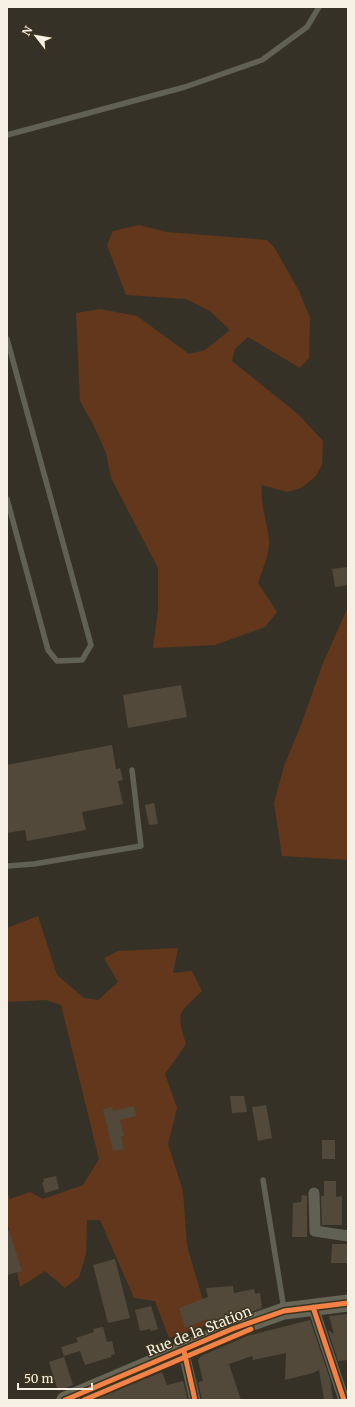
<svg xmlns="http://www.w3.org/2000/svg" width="355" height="1407" font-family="Merriweather,serif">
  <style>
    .green { fill: #62371c }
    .building { fill: #52493b }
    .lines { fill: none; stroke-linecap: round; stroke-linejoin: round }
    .service { stroke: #616055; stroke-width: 5.5 }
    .minor { stroke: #616055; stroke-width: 11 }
    .primary { stroke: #666556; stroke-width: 17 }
    .cycleway-casing { stroke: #3d341f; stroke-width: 8 }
    .cycleway { stroke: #f48246; stroke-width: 5 }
    .labels { text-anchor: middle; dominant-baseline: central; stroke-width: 3; stroke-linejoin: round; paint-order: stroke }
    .street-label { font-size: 14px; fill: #f6f0e4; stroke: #3d341f }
  </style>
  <rect width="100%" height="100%" fill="#363126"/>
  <path class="green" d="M139 225 167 232 267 240 274 247 299 291 310 318 309 358 300 368 248 337 235 349 232 361 298 414 323 441 322 465 316 476 301 488 287 492 262 485C260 506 267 520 269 540 270 554 262 570 258 583L277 612 265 627 215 645 153 648 158 610V568L111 478 106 453 94 426 80 401 76 313 100 309 137 316 189 354 205 350 230 330 210 311 186 299 126 295 107 245 113 231Z
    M348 607V860L282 856 274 803 284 766 301 725 323 663Z
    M38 916 57 975 84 998 98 1000 118 982 104 958 118 951 178 948 173 973 192 971 202 991C178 1014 176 1011 186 1044L165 1074 177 1108 168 1144 183 1191 187 1246 210 1324 169 1338 155 1301 134 1298 100 1220H87L86 1254 79 1277 65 1288 45 1271 20 1287 7 1220V1193L10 1199 30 1192 43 1199 83 1185 99 1159 61 1005 46 1000 7 1002V928Z"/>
  <path class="building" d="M348 567V585L335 587 332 569Z
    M181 685 187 717 128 728 123 695Z
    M112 745 116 769 120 768 123 780 118 781 123 804 82 812 86 830 27 841 25 830 7 833V765Z
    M154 803 158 824 149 825 145 805Z
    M230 1096H244L247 1112 232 1113Z
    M266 1105 272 1138 258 1141 252 1107Z
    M134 1106 136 1116 120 1120 124 1136 121 1137 124 1149 113 1151 103 1109 112 1107 113 1111Z
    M322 1140H335V1159H322Z
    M56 1176 59 1189 45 1193 42 1182H44L43 1179Z
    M324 1181H336V1197L342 1196V1225H322L321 1196H324Z
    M302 1195 307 1196V1237H292L293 1203 301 1202Z
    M9 1230 22 1271 7 1275V1231Z
    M332 1244H348V1263H331Z
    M115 1259 130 1318 108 1323 93 1265Z
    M233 1286 234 1293 254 1289 255 1294 260 1293 262 1308 210 1327 207 1319 185 1328 179 1308 208 1297 206 1288Z
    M151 1306 158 1329 151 1331 150 1329 140 1331 135 1310Z
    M348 1314V1360L338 1361 328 1330 334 1334 329 1316Z
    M310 1320 330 1379 333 1400H324L319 1370 313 1373 285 1380 286 1353 253 1360 252 1356 229 1364 241 1400H202L198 1382 203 1381 198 1360 201 1356 247 1336Z
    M103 1327 107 1342 112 1341 115 1354 111 1355V1357L85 1365 80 1351 64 1356 61 1347 78 1342 76 1338 94 1332 93 1329Z
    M64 1357 73 1385 58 1391 49 1362Z
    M162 1372 167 1385 183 1381 188 1400H94Z"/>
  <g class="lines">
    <path class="service" d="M7 135 185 87 262 60 307 27 319 7
      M7 339 91 645 82 660 57 661 48 650 7 499
      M7 866 34 864 141 846 132 770
      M263 1180 284 1309"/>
    <path class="minor" d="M314 1193 315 1231 348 1236
      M313 1307 344 1400
      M183 1349 195 1400"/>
    <path class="primary" d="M65 1400 232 1329 284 1311 348 1303"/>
    <g class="cycleway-casing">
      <path id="cycleway" d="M313 1307 344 1400
        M184 1351 195 1400
        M65 1400 232 1329 284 1311 348 1303
        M84 1400 251 1329"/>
    </g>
    <use href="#cycleway" class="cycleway"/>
  </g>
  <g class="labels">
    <g class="street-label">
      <text transform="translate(199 1331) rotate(-22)">Rue de la Station</text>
    </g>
  </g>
  <rect width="355" height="1407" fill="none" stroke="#f6f0e4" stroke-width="16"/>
  <g transform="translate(36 36) rotate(301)" stroke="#3d341f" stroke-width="3" paint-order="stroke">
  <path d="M0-3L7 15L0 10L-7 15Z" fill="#f6f0e4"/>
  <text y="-6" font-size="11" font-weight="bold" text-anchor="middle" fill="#f6f0e4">N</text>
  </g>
  <path d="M18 1383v6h74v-6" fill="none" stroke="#f6f0e4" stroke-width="2"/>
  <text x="24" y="1383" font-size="12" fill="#f6f0e4" stroke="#3d341f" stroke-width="3" paint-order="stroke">50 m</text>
</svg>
